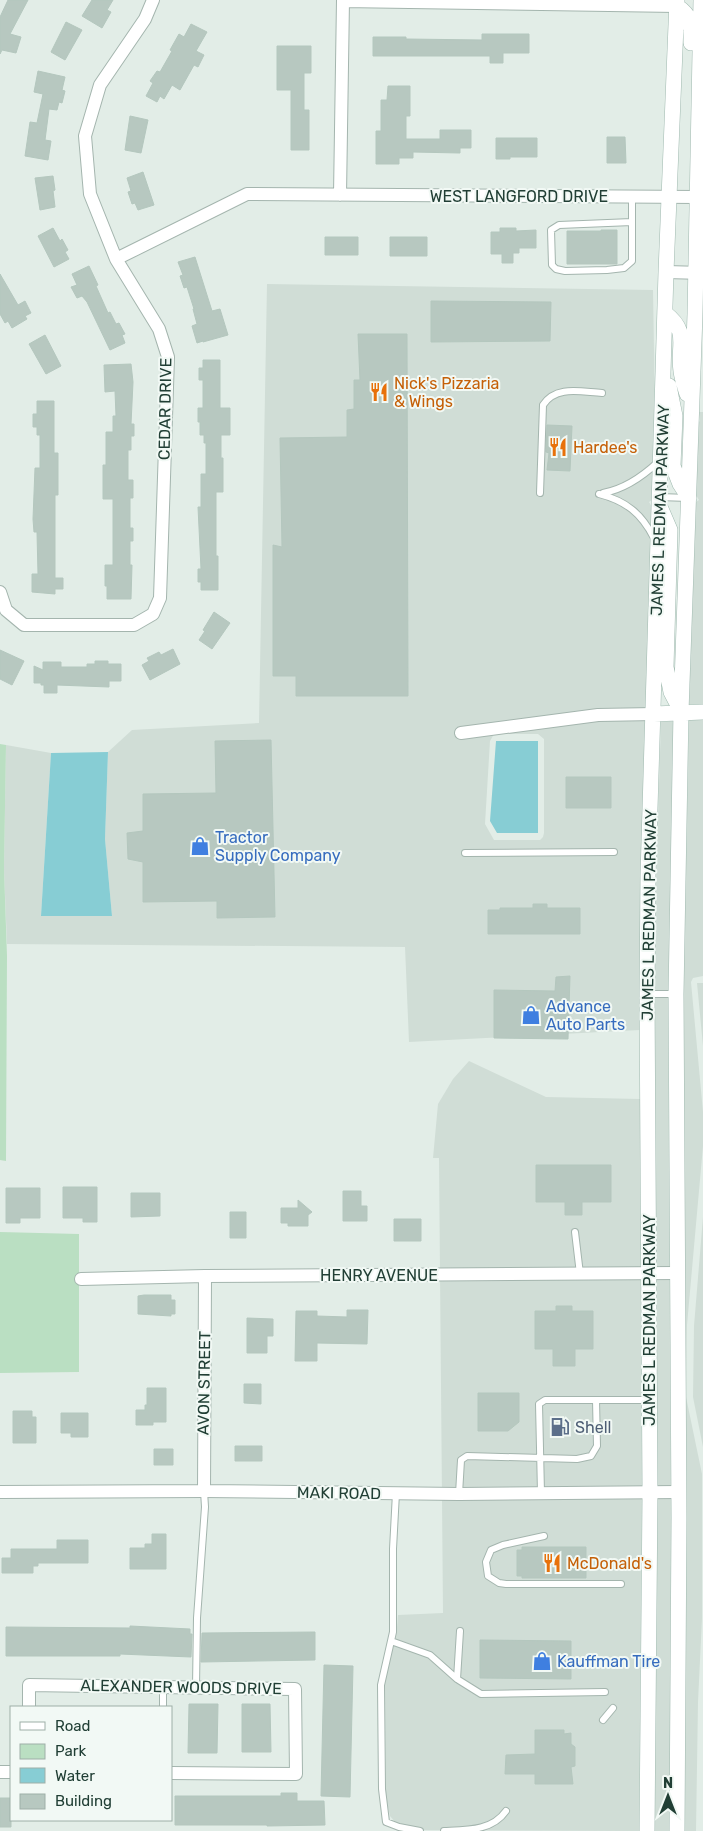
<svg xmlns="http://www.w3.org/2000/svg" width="703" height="1831" font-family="Rubik,sans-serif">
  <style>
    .built { fill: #d0ddd6; fill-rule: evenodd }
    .green { fill: #badfc2 }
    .water { fill: #87cdd4 }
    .building { fill: #b7c8c0; stroke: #b4c7be }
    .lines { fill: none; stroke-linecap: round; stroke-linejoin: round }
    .lane-casing { stroke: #a4b5ae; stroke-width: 8 }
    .street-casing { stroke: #a4b5ae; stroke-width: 14 }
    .secondary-casing { stroke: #9fb9af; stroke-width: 16 }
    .lane { stroke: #fff; stroke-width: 6 }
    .street { stroke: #fff; stroke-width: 12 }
    .secondary { stroke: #fff; stroke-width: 15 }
    .labels { text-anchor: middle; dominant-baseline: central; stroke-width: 4; stroke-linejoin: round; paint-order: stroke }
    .street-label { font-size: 16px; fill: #213f35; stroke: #f2f9f5 }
    .food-label { font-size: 16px; fill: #c56008; stroke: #f2f9f5; text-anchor: start }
    .shop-label { font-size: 16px; fill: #366cbe; stroke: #f2f9f5; text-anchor: start }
    .service-label { font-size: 16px; fill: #4e5e75; stroke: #f2f9f5; text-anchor: start }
  </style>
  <rect width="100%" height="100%" fill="#e2ede7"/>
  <path class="built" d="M267 284 653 290 655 411 652 500 649 502 652 507 641 884 640 1030 409 1042 405 947 7 944 4 869 6 745 51 753 41 916H112L105 839 108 752 132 730 259 723ZM494 734H538L544 739V833L543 837 540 840H494L485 824 490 741Z
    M699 412H703V704H689L696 502 699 500 696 495 699 422 700 421Z
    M689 720H703V976L693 978 691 982 703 1112V1146L687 1325 686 1397 702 1474V1618L698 1702 696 1831H684L683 994Z
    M674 721 668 1002 671 1520 670 1812 669 1831H654V994L656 877 661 722Z
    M697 983H703V1046Z
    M469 1061 546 1097 640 1099 642 1493 639 1831 402 1830 390 1816 386 1797 385 1684 389 1656 396 1639 398 1615 443 1613 439 1158H433L438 1104 453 1079Z
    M703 1217V1447L693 1397 694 1326Z"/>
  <path class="green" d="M0 744 6 745 4 869 7 956 6 1161 0 1160Z
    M0 1232 79 1234V1372L0 1373Z"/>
  <path class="water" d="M496 741H538V833H497L490 821Z
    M108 752 105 839 112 916H41L51 753Z"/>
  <path class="building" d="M8 0H28L10 34 21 37 16 53 2 50 0 54V17Z
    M92 0H113L107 10 111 12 102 28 82 16Z
    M66 22 82 30 65 60 51 52Z
    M191 24 207 32 196 51 204 55 198 67 194 65 180 90 172 85 164 99 160 96 157 102 146 96 153 83 150 81 157 71 160 72 172 51 170 50 179 34 184 37Z
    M482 34H529V53H503V63H490V56H373V37H406V39L482 40Z
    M277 46H311V73H304V110H309V150H291V90H277Z
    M38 71 65 77 62 90 65 91 62 103 59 102 57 110 49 109 45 140 51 141 48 160 25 156 30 122 37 123 43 94 34 92Z
    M388 86H410V116H406V139H440V130H471V148H460V153L413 152V158H399V164H376V131H381V100H387Z
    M130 116 148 120 141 153 125 150Z
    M607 137H625L626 163H607Z
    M496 138H537V157H510V159H496Z
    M143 172 154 205 138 210 135 203 132 204 128 192 131 191 127 178Z
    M53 176 55 190 53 191 55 207 40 210 35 178Z
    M53 228 60 241 62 239 68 250 65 252 69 259 54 267 38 236Z
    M500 228H516V231L536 230V248H519V253H513V263H502V254H491V232H500Z
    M601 230H617V264H567V231H601Z
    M325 237H358V255H325Z
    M390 237H427V256H390Z
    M195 257 212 311 220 309 228 335 203 342V341L197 343 192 326 197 324 193 309H194L187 287 184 288 180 276 183 275 178 262Z
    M89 266 98 285 96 286 108 313 110 312 116 324 119 323 125 334 122 335 125 343 110 350 87 302 82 296 77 298 71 287 77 285 72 274Z
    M0 274 18 305 25 301 31 313 25 316 27 319 12 328 8 321 5 323 0 314Z
    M431 301 551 302 550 341 431 342Z
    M358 334H407L408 696H296V676H273V545L282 547 280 438 347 437V410L354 409V380H360Z
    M45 335 61 366 46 374 29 344Z
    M203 360H220V408H230V435H221V458H223V492H216V556H218V590H201V582H198V569H201L198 507H201V474H206V443H204V435H200V422H198V408H203V380H199V368H203Z
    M131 364 133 382 131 424H134V436H131V450H128V480H133V498H130V528H133V541H130V565H132L131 599H107V586H105V565H113V499H103V465H106V432H113V416H116L115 391 105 392 104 365Z
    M37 401H54V453H58V495H55V578H63V589H55V594L32 592V574H38L37 532H34L33 519 35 468H40V435H37V427H33V414H37Z
    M547 425 572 426 570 471 547 470 549 453 546 452Z
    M214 612 230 623 212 649 199 640 205 631 203 630Z
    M173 649 180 664 150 680 142 665 149 661 147 658 159 652 161 655Z
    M0 650 24 661 12 685 0 679Z
    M95 661H108V664H121V681H109V687L57 685V693H44V685H41V683H34V666L43 670V662H61V667H87V664H95Z
    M271 740 275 917 217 918V901L143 902V862L128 859 127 833 143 831V794L216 793 215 741Z
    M566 777H611V808H566Z
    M533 904H547V908H580V934H488V910H500V908H533Z
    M570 976 568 1039 494 1038V990L555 991 556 977Z
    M536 1165H611V1202H582V1215H565V1202H536Z
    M63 1187H97V1222H83V1218H63Z
    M6 1188H40V1218H20V1223H6Z
    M343 1191H361V1206H367V1221H343Z
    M131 1193H160V1216L131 1217Z
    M298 1200 312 1212 308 1215V1226H288V1223H281V1208H298Z
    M230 1212H246V1238H230Z
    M394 1219H421V1241H394Z
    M144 1295H171V1300H175V1314H171V1316L138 1314V1296Z
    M556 1306H572V1311H593V1349H575V1366H553V1349H535V1311H556Z
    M347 1310H368L367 1344 317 1343V1361H295L296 1311H317V1316L347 1317Z
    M247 1318 273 1319V1336H267V1353H247Z
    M244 1384H261V1404L244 1403Z
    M147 1388H166V1422H153V1425H136V1410H145V1405H147Z
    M478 1393H519V1422L508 1431H478Z
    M13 1411H32V1417H36V1443H13Z
    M61 1413H88V1437H71V1433H61Z
    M235 1446H262V1461H235Z
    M154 1449H173V1465H154Z
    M152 1534H166V1569H130V1548H145V1544H152Z
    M57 1540H88V1563H38V1566H33V1573H2V1558H11V1549H57Z
    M522 1547H586V1578H522V1576H517V1550H522Z
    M130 1626 190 1629V1634H192L191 1657 120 1654V1656H6V1627L130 1628Z
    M315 1632V1660L201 1662 202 1633Z
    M480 1640 571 1641V1679L480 1678Z
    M324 1665 353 1666 350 1797 321 1796Z
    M189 1704H218L217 1753H188Z
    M242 1704H270L271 1752H242Z
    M535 1730H564V1734L571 1733V1744L575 1747V1766L571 1767 573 1784H535V1774H505L506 1755 535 1754Z
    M281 1793H297V1801H324L325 1825 267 1826V1825H175V1796H281Z
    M0 1798H11V1827H0Z"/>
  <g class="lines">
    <g class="lane-casing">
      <path id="lane" d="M632 222 559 225 551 230 552 265 556 269 565 271 607 270 624 268 632 261V196
        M540 493 543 405C556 385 581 392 602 393
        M603 493C625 489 642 477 658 462
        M599 494C626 501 641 513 654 538
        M660 497 688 498
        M465 853 614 852
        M647 994H676
        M575 1232 580 1274
        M396 1493 393 1549V1632L381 1685 382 1789 386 1822 399 1827 420 1831
        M541 1493 539 1404 545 1400H596
        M459 1494 461 1460 467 1456 577 1459 591 1456 597 1446 596 1400H649
        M544 1536 503 1545 491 1550 486 1562 488 1576 499 1583 506 1584H621
        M460 1631 457 1679 481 1694 605 1692
        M391 1641 430 1655 457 1679
        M163 1687V1707
        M196 1687 197 1618 205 1507 204 1491
        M603 1720 613 1708
        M444 1831C467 1830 492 1831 506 1811"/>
    </g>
    <g class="street-casing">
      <path id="street" d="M343 1 677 6
        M340 195 343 0
        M116 259 247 194 698 197
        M666 272 703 273
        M0 592 6 610 24 625H134L153 614 160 598 168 357 159 329 116 259 90 194 85 136 100 85 145 19 153 0
        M461 733 598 715 654 714
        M81 1279 205 1276 677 1273
        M204 1491 205 1276
        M0 1492 204 1491 459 1494 678 1492
        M29 1707V1685L295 1689 296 1774 171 1773
        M0 1772H11"/>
    </g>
    <g class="secondary-casing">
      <path id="secondary" d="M677 6C693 17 691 24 691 43
        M665 313C690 332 677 345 681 371 682 379 685 387 687 394
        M669 386 675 416 673 466 680 484 689 498
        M661 509 670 530 666 667 671 692 681 711
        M654 714 703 712
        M647 1831 650 1493 647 994 648 876 666 272 677 0
        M677 1831 679 1518 676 994 681 712 695 314 701 0"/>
    </g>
    <use href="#lane" class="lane"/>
    <use href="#street" class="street"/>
    <use href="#secondary" class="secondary"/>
  </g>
  <defs>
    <g id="restaurant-bare" transform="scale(1.5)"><path d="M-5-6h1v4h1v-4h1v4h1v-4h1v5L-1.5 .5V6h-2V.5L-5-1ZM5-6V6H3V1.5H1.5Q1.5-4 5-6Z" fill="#e8710a" stroke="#f2f9f5" stroke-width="2.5" paint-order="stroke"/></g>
    <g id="shop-bare" transform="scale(1.5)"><path d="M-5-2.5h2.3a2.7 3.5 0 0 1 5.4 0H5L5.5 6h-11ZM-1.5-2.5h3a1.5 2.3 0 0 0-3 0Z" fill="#3f7fe0" stroke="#f2f9f5" stroke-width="2.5" paint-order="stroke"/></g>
    <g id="fuel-bare" transform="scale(1.5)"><path d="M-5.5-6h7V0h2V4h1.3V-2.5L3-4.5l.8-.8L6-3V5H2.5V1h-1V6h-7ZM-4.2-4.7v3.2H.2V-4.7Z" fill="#5c6f8a" stroke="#f2f9f5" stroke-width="2.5" paint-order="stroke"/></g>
  </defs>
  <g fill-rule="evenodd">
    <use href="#restaurant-bare" x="379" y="392"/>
    <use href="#restaurant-bare" x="558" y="447"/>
    <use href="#shop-bare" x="200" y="846"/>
    <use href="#shop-bare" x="531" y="1015"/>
    <use href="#fuel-bare" x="560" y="1427"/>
    <use href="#restaurant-bare" x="552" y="1563"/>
    <use href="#shop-bare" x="542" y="1661"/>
  </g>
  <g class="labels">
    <g class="street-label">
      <text x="519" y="196">WEST LANGFORD DRIVE</text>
      <text transform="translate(165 409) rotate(-89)">CEDAR DRIVE</text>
      <text transform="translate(660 510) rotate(-88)">JAMES L REDMAN PARKWAY</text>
      <text transform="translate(649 915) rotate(-89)">JAMES L REDMAN PARKWAY</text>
      <text x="379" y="1275">HENRY AVENUE</text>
      <text transform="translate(649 1320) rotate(-90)">JAMES L REDMAN PARKWAY</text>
      <text transform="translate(204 1383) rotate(-89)">AVON STREET</text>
      <text transform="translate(339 1493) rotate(1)">MAKI ROAD</text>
      <text transform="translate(181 1687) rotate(1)">ALEXANDER WOODS DRIVE</text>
    </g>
    <g class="food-label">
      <text x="394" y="383">Nick's Pizzaria<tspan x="394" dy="18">&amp; Wings</tspan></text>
      <text x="573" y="447">Hardee's</text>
      <text x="567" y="1563">McDonald's</text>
    </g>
    <g class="shop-label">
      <text x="215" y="837">Tractor<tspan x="215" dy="18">Supply Company</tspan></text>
      <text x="546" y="1006">Advance<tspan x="546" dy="18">Auto Parts</tspan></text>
      <text x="557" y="1661">Kauffman Tire</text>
    </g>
    <g class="service-label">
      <text x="575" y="1427">Shell</text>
    </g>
  </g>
  <rect x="10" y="1706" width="162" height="115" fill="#f2f9f5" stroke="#9eafa8"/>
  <rect x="20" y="1722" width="25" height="8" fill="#ffffff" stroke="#9eafa8"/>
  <text x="55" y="1731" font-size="15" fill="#213f35">Road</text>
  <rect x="20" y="1744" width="25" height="15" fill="#badfc2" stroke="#9eafa8"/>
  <text x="55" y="1756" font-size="15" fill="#213f35">Park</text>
  <rect x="20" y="1768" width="25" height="15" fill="#87cdd4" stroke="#9eafa8"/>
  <text x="55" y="1781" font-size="15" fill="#213f35">Water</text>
  <rect x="20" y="1794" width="25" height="15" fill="#b7c8c0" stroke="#9eafa8"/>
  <text x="55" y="1806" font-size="15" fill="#213f35">Building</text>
  <g transform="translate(668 1796)" stroke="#f2f9f5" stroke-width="4" paint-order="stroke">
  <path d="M0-4L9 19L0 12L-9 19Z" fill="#213f35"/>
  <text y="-8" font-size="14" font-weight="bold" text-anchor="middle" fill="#213f35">N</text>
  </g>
</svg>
